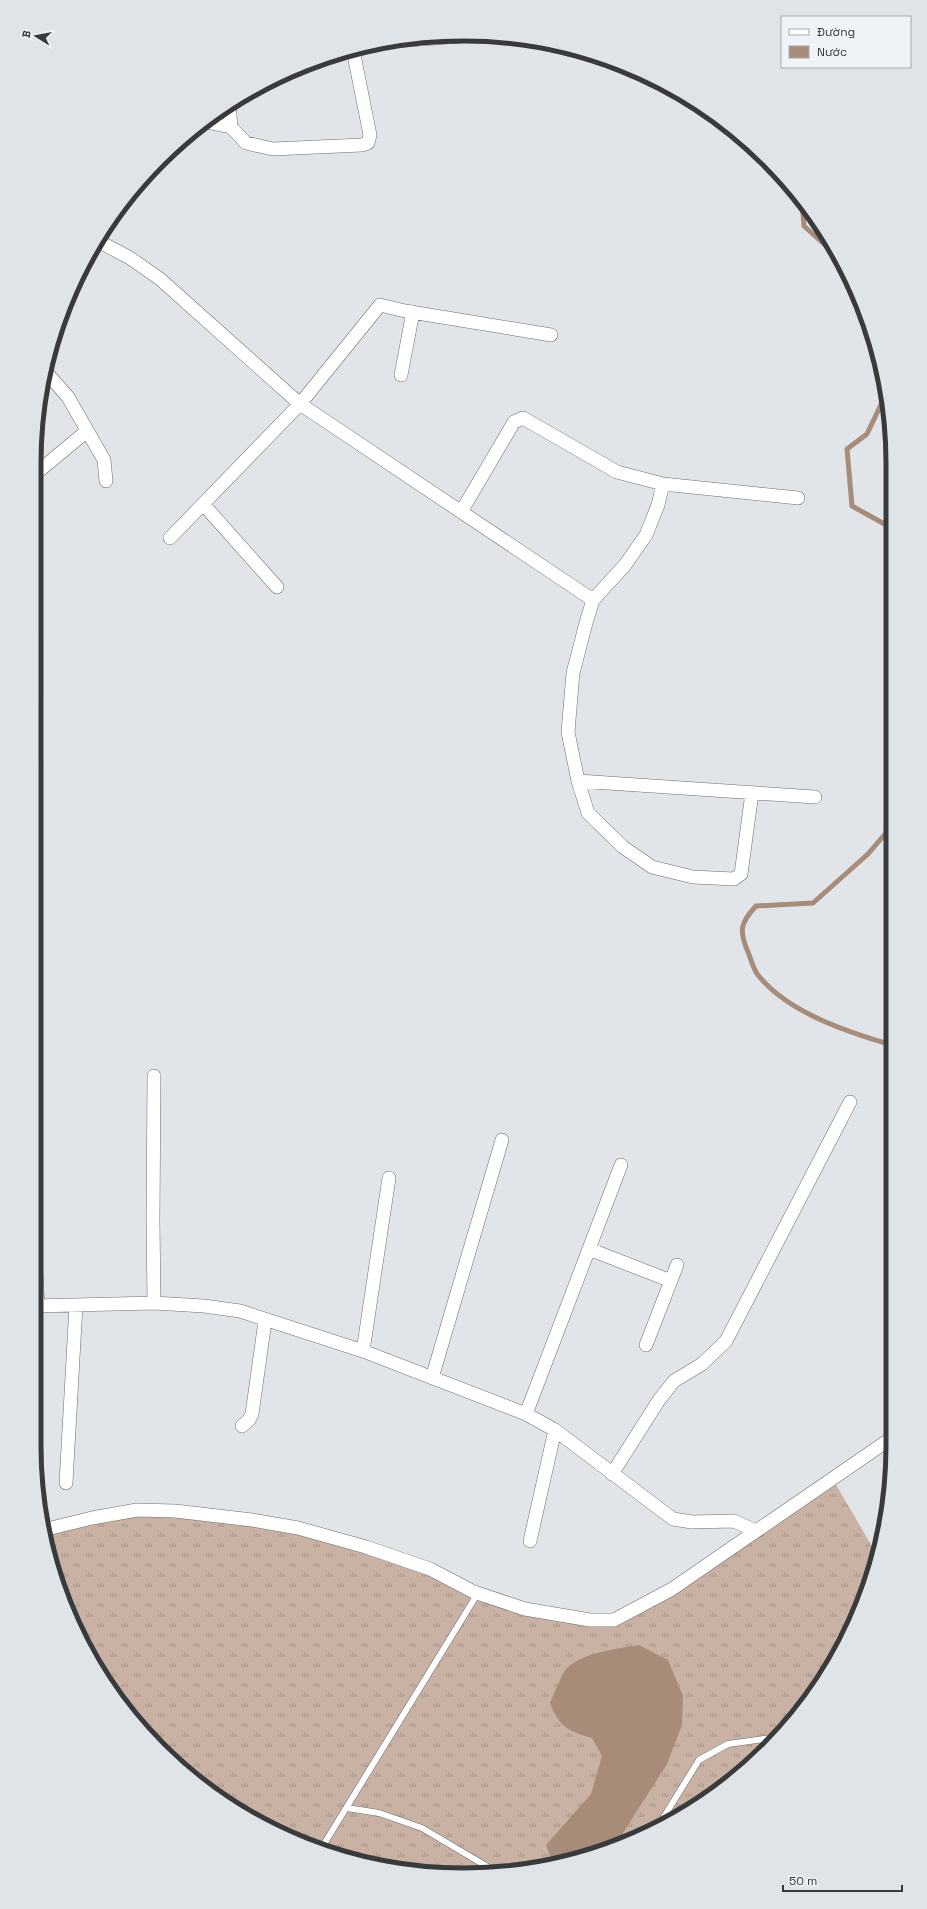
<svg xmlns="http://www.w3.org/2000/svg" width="927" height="1909" font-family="'Space Grotesk',sans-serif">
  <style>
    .grass { fill: url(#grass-tufts) }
    .water { fill: #a78c7a }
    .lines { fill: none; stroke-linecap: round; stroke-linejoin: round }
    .stream { stroke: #a78c7a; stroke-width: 5 }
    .service-casing { stroke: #6a6e71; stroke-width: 7 }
    .minor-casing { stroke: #6a6e71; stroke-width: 14 }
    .service { stroke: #fff; stroke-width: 6 }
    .minor { stroke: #fff; stroke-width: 13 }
    .rim { fill: none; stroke: #383a3b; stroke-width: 5 }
  </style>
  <defs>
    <pattern id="grass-tufts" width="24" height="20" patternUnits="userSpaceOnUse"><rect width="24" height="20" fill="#c9b2a3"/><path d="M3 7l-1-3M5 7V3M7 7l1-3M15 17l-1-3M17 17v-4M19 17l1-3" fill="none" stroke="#a49286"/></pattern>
  </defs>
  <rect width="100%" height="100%" fill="#e1e5e9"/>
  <path class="grass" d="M835 1483 877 1555 860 1610 821 1684 786 1729 725 1786 654 1831 601 1852 520 1871 463 1875 379 1867 299 1842 225 1803 180 1768 123 1707 91 1660 57 1584 44 1536 97 1522 137 1516 192 1517 218 1521 301 1535 361 1552 427 1575 468 1596 522 1615 590 1626 617 1625Z"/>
  <path class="water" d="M639 1645 668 1660 683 1696 682 1725 667 1764 614 1847 601 1852 556 1863 552 1861 546 1845 591 1794 602 1756 592 1738C568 1731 560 1728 550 1703 554 1695 562 1672 568 1667 586 1652 617 1649 639 1645Z"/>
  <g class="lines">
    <path class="stream" d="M802 200 804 226 834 253
      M886 394 867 434 847 449 852 506 890 527
      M891 827 868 854 813 903 756 906C740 923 739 931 748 952 751 959 753 969 758 975 787 1012 847 1032 892 1045"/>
    <g class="service-casing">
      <path id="service" d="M347 1808 379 1813 422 1828 498 1873
        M657 1828 699 1760 728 1744 778 1737
        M321 1849 478 1593"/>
    </g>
    <g class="minor-casing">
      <path id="minor" d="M395 41 476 35
        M229 104 231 127 246 143 273 149 362 145 368 143 370 135 353 50
        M206 122 231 127
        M98 241 130 258 160 279 300 404 593 600
        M45 371 68 397 104 460 106 481
        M401 375 413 312
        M34 475 87 431
        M663 484 658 505 646 535 625 565 593 600 586 623 573 673 568 732 578 781 588 813 623 847 652 867 693 877 734 879 741 874 752 793
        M203 504 277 587
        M461 512 514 422 523 418 617 472 663 484 798 498
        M170 538 300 404 380 305 405 311 551 335
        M578 781 815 797
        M34 1240 38 1306
        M589 1249 671 1281
        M154 1303 153 1220 154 1076
        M34 1306 154 1303 204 1306 240 1311 363 1351 526 1414 555 1430 673 1519 692 1522 734 1521 756 1531
        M646 1345 677 1265
        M363 1351 389 1178
        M432 1378 502 1140
        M526 1414 621 1165
        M242 1426 249 1420 252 1414 265 1321
        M612 1474 659 1400 674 1381 702 1364 726 1341 850 1102
        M66 1483 76 1305
        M43 1530 92 1518 137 1510 175 1511 252 1520 298 1528 366 1547 430 1569 474 1592 525 1609 590 1620H614L672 1589 893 1437
        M530 1541 555 1430"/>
    </g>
    <use href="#service" class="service"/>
    <use href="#minor" class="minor"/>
  </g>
  <path d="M0 0H927V1909H0ZM463 41H464A422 422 0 0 1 886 463V1446A422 422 0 0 1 464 1868H463A422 422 0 0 1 41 1446V463A422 422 0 0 1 463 41Z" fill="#dfe4e8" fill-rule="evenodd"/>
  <path class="rim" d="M463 41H464A422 422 0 0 1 886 463V1446A422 422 0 0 1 464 1868H463A422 422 0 0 1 41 1446V463A422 422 0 0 1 463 41Z"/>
  <rect x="781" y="16" width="130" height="52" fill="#eef3f7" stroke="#a5a9ac"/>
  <rect x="789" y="29" width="20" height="6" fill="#ffffff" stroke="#a5a9ac"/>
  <text x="817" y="36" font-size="12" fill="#383a3b">Đường</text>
  <rect x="789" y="46" width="20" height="12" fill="#a78c7a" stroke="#a5a9ac"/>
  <text x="817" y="56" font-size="12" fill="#383a3b">Nước</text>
  <g transform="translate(36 36) rotate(281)" stroke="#eef3f7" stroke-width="3" paint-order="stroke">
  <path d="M0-3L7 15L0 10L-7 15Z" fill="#383a3b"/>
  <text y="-6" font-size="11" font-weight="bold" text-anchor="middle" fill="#383a3b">B</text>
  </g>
  <path d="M783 1885v6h119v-6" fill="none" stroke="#383a3b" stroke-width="2"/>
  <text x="789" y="1885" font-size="12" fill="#383a3b" stroke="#eef3f7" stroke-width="3" paint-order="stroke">50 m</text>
</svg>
